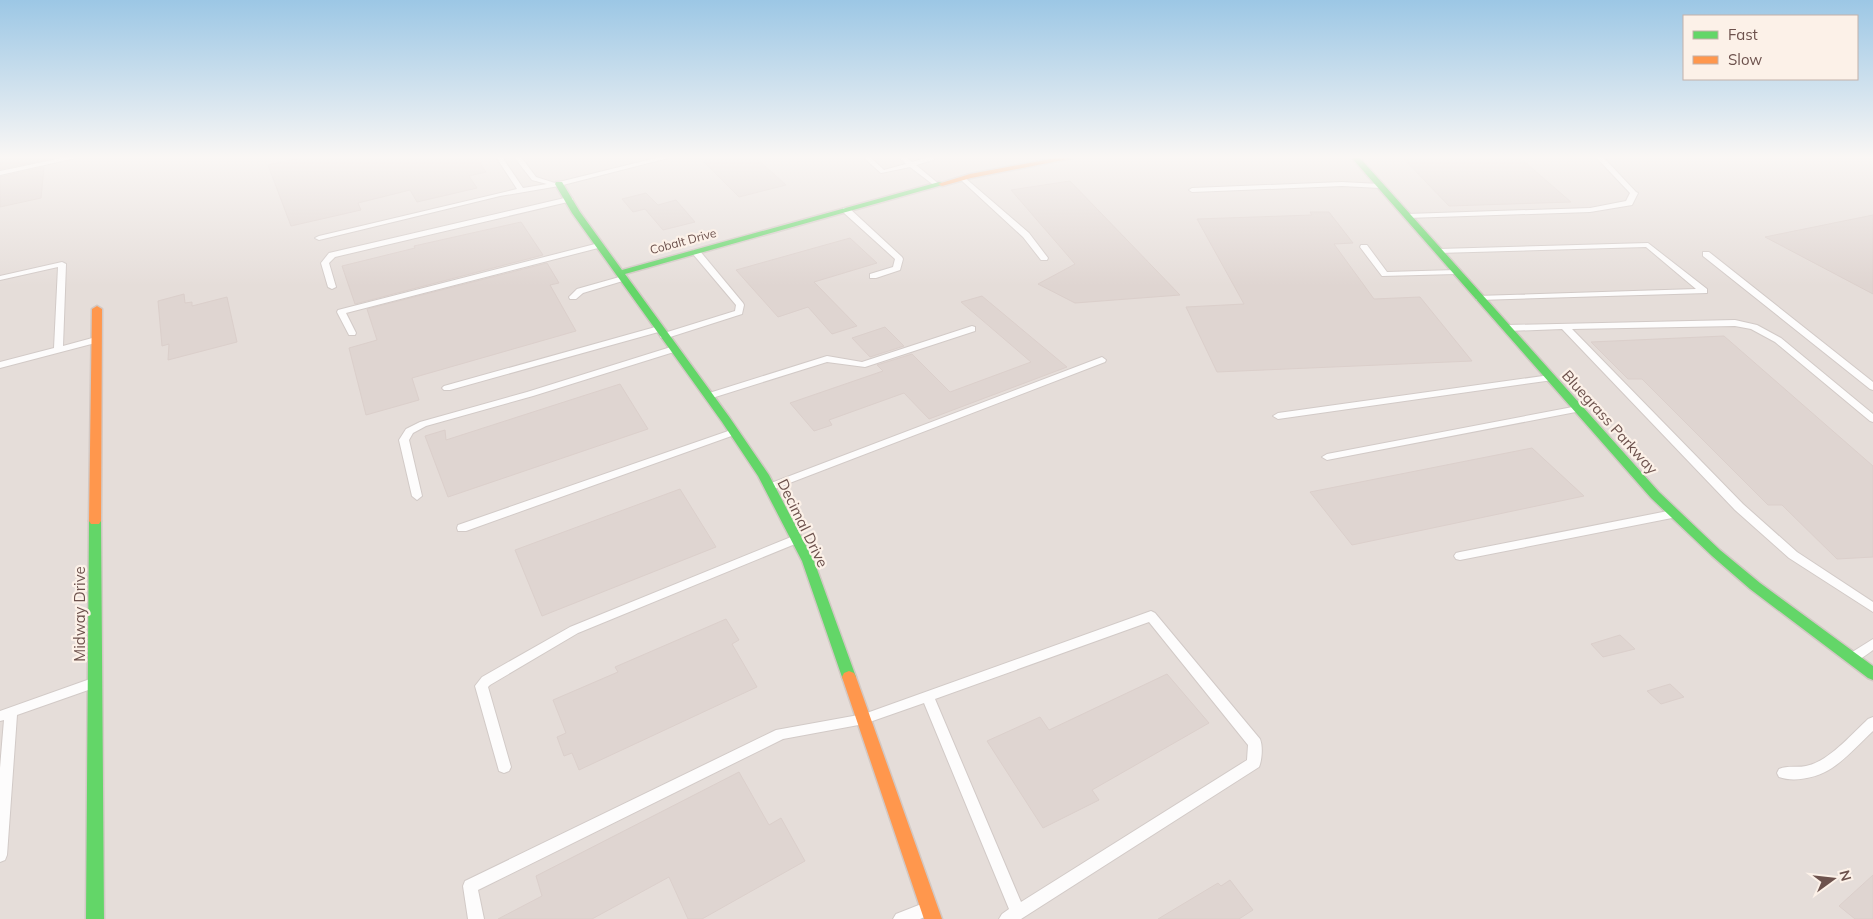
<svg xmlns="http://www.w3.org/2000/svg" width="1873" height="919" font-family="Mulish,sans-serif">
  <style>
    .industrial { fill: #e5ddd9 }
    .building { fill: #dfd5d1; stroke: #dbcfcb }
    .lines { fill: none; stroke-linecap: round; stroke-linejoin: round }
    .lane-casing { stroke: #d2cac7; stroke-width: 2 }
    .fast-casing { stroke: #d2c8c4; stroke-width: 3 }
    .slow-casing { stroke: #d2c8c4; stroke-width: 3 }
    .lane { fill: #fdfcfc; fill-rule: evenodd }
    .fast { fill: #63d668; fill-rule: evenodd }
    .slow { fill: #ff974d; fill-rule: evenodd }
    .labels { text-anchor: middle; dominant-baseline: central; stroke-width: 4.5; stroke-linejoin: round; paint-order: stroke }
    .far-street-label { font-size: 12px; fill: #6d524d; stroke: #fcf1e8 }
    .street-label { font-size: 15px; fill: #6d524d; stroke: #fcf1e8 }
  </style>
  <rect width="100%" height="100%" fill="#f3ede8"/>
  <path class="industrial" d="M0 157H1873V919H0Z"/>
  <path class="building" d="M0 157H45V160L0 169Z
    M305 157H476L486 172 469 176 477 188 417 202 410 190 358 203 361 210 291 226 268 165Z
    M699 157H755L786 185 739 197Z
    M1402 157H1519L1571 202 1449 206Z
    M44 167 41 198 0 207V177Z
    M1070 181 1127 240 1180 295 1075 303 1038 284 1075 264 1011 190Z
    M646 193 658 205 676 200 695 222 663 230 645 209 633 212 622 199Z
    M1310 212H1329L1353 243 1334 244 1374 299 1420 297 1472 361 1217 372 1186 307 1244 304 1197 219 1312 215Z
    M1873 215V294L1765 237Z
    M521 222 543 255 355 304 342 266 415 248 414 246Z
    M850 238 877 263 814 282 857 326 832 334 808 307 778 317 736 270Z
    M547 263 559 283 550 285 576 331 412 378 419 400 366 415 349 348 377 340 367 309Z
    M184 294 185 303 192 302V306L227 297 237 342 168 360 169 344 162 346 158 301Z
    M982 296 1067 367 929 419 904 393 829 420 832 425 814 431 790 403 883 371 877 365 912 354 950 392 1031 362 961 302Z
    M885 327 904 346 870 357 852 338Z
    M1724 336 1873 466V557L1837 559 1782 505H1768L1642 379H1628L1591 342Z
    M620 384 648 429 448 497 425 436 445 430 446 440Z
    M1532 448 1584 496 1352 545 1310 492Z
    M680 489 716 547 542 616 515 550Z
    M726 619 739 640 732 644 757 687 579 770 572 753 564 756 557 737 566 733 553 700 618 672 615 667Z
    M1620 635 1635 649 1603 657 1591 644Z
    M1167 674 1209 723 1092 790 1099 800 1043 828 987 741 1040 717 1049 730Z
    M1670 684 1684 697 1661 704 1647 691Z
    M739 772 769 825 781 818 805 861 702 919H688L669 877 592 919H498L542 896 536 876Z
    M1873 875V919H1855L1839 906Z
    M1230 880 1253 910 1239 919H1158L1218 883 1221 886Z"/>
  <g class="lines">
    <g class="lane-casing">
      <path id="lane" d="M67 157H80L0 175V171Z
        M496 157H502L523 188 547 184 532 180 514 157H521L536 177 555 183 660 157H672L559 186 500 196 319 240 315 238 319 236 517 189Z
        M863 157H870L884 170 906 164 899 157H906L912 162 929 157H936L933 160 916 165 940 185 935 186 910 167 881 173Z
        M1596 157H1603L1636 192 1638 193 1632 205 1590 212 1407 218 1403 216 1407 214 1590 208 1626 201 1630 193Z
        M960 177H964L1029 233 1048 258 1047 260H1041L1023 237 960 179Z
        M1342 182 1380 184 1383 186 1380 188 1342 186 1192 192 1189 190 1192 188Z
        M569 197 573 199 572 201 335 257 329 263 336 287 332 289 328 287 321 263 329 253Z
        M843 208H849L902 257 903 259 900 270 876 278H870V274L893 267 895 259 843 212Z
        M599 243 603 245 602 247 346 313 356 333 355 335H349L337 312 338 310Z
        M1648 243 1707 289V293L1479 300H1476V296L1696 289 1646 247 1438 253 1434 251 1438 249Z
        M1361 245H1367L1387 272 1456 270 1460 272 1456 274 1382 276 1360 247Z
        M693 250H699L743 303 744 305 742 314 667 338H661L660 336 661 334 735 311 736 305 693 254Z
        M1703 252H1709L1873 382V390L1870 389 1703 256Z
        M62 262 66 264 63 346 96 337 100 340 99 342 0 368V362L54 348 58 267 0 280V276Z
        M623 276 627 278 626 280 583 293 576 299H570L569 297 577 289Z
        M1735 320 1757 325 1781 338 1873 414V422L1870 421 1775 342 1751 329 1735 326 1572 329 1743 504 1797 552 1873 602V612L1789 558 1735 510 1562 329 1507 331 1503 328 1507 325Z
        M659 326 662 327V331L450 390H444L442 388 444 386Z
        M972 326 975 327V331L865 367 827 362 712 398H706L704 396 706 394 827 356 862 362Z
        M674 346 677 347 678 349 677 351 533 396 426 426 413 433 409 440 422 496 417 500 412 496 399 440 406 429 420 422 527 392Z
        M1102 357 1106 360 1105 362 774 489 770 490 765 487 766 485Z
        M1550 375 1553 376 1555 378 1553 380 1278 419 1273 416 1278 413Z
        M1578 406 1583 409 1581 411 1327 460 1322 457 1327 454Z
        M734 429 737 430 739 432 737 434 466 531H458L457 528 458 525Z
        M1673 510 1677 511 1678 514 1677 517 1460 560 1456 559 1454 556 1456 553 1460 552Z
        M796 535 800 536 801 539 800 542 578 633 490 685 488 687 511 767 509 771 504 773 499 771 475 686 482 677 570 627Z
        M1151 611 1155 613 1260 739C1263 746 1262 760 1259 767L1021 919H999L1002 914 1009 909 924 703 864 724 783 739 478 890 484 919H468L463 886 465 881 776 730 864 714ZM1149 622 1248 745 1247 760 1021 902 935 699Z
        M1873 639V650C1866 655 1857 663 1849 660L1847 657 1849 654Z
        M90 679 94 680 96 684 94 688 17 715 7 855 5 860 0 862V768L4 720 0 721V711Z
        M1873 717V731C1860 743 1847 758 1832 768 1819 777 1795 783 1779 777L1777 773 1779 769C1788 765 1797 768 1806 766 1828 762 1852 734 1868 719Z
        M924 903 929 905 932 910 929 915 920 919H893L896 914Z"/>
    </g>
    <g class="fast-casing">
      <path id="fast" d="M1351 157H1359L1659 492 1720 550 1760 583 1873 666V680L1868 678 1750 589 1712 556 1651 498Z
        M556 182H562L580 212 622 270 939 182 946 184 625 274 730 418 769 475 814 561 856 677 854 681 849 683 844 681 842 677 802 561 758 476 722 422 572 213 555 184Z
        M95 517 99 518 101 521 104 919H86L89 521 91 518Z"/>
    </g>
    <g class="slow-casing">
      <path id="slow" d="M1061 157H1078L971 178 942 186 938 184 970 174Z
        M97 306 102 309 101 521 99 524H91L89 521 92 309Z
        M849 671 854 673 856 677 942 919H924L842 677 844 673Z"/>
    </g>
    <use href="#lane" class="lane"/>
    <use href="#fast" class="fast"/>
    <use href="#slow" class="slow"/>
  </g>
  <linearGradient id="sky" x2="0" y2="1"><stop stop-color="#9cc7e5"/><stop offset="0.55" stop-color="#faf7f5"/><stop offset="1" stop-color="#faf7f5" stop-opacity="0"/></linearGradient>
  <rect width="1873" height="286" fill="url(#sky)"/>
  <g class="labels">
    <g class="far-street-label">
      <text transform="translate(683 241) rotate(-15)">Cobalt Drive</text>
    </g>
    <g class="street-label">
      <text transform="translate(1610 422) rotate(48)">Bluegrass Parkway</text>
      <text transform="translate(803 523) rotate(64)">Decimal Drive</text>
      <text transform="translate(79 614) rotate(-90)">Midway Drive</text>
    </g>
  </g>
  <rect x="1683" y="15" width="175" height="65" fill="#fcf1e8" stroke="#c3b1aa"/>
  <rect x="1693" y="31" width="25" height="8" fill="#63d668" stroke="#c3b1aa"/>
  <text x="1728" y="40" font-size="15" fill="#6d524d">Fast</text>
  <rect x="1693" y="56" width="25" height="8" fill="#ff974d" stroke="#c3b1aa"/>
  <text x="1728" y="65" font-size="15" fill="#6d524d">Slow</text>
  <g transform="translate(1833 879) rotate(75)" stroke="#fcf1e8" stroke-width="4" paint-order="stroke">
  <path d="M0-4L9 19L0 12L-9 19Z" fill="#6d524d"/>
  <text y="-8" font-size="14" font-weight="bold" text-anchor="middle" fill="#6d524d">N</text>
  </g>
</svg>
